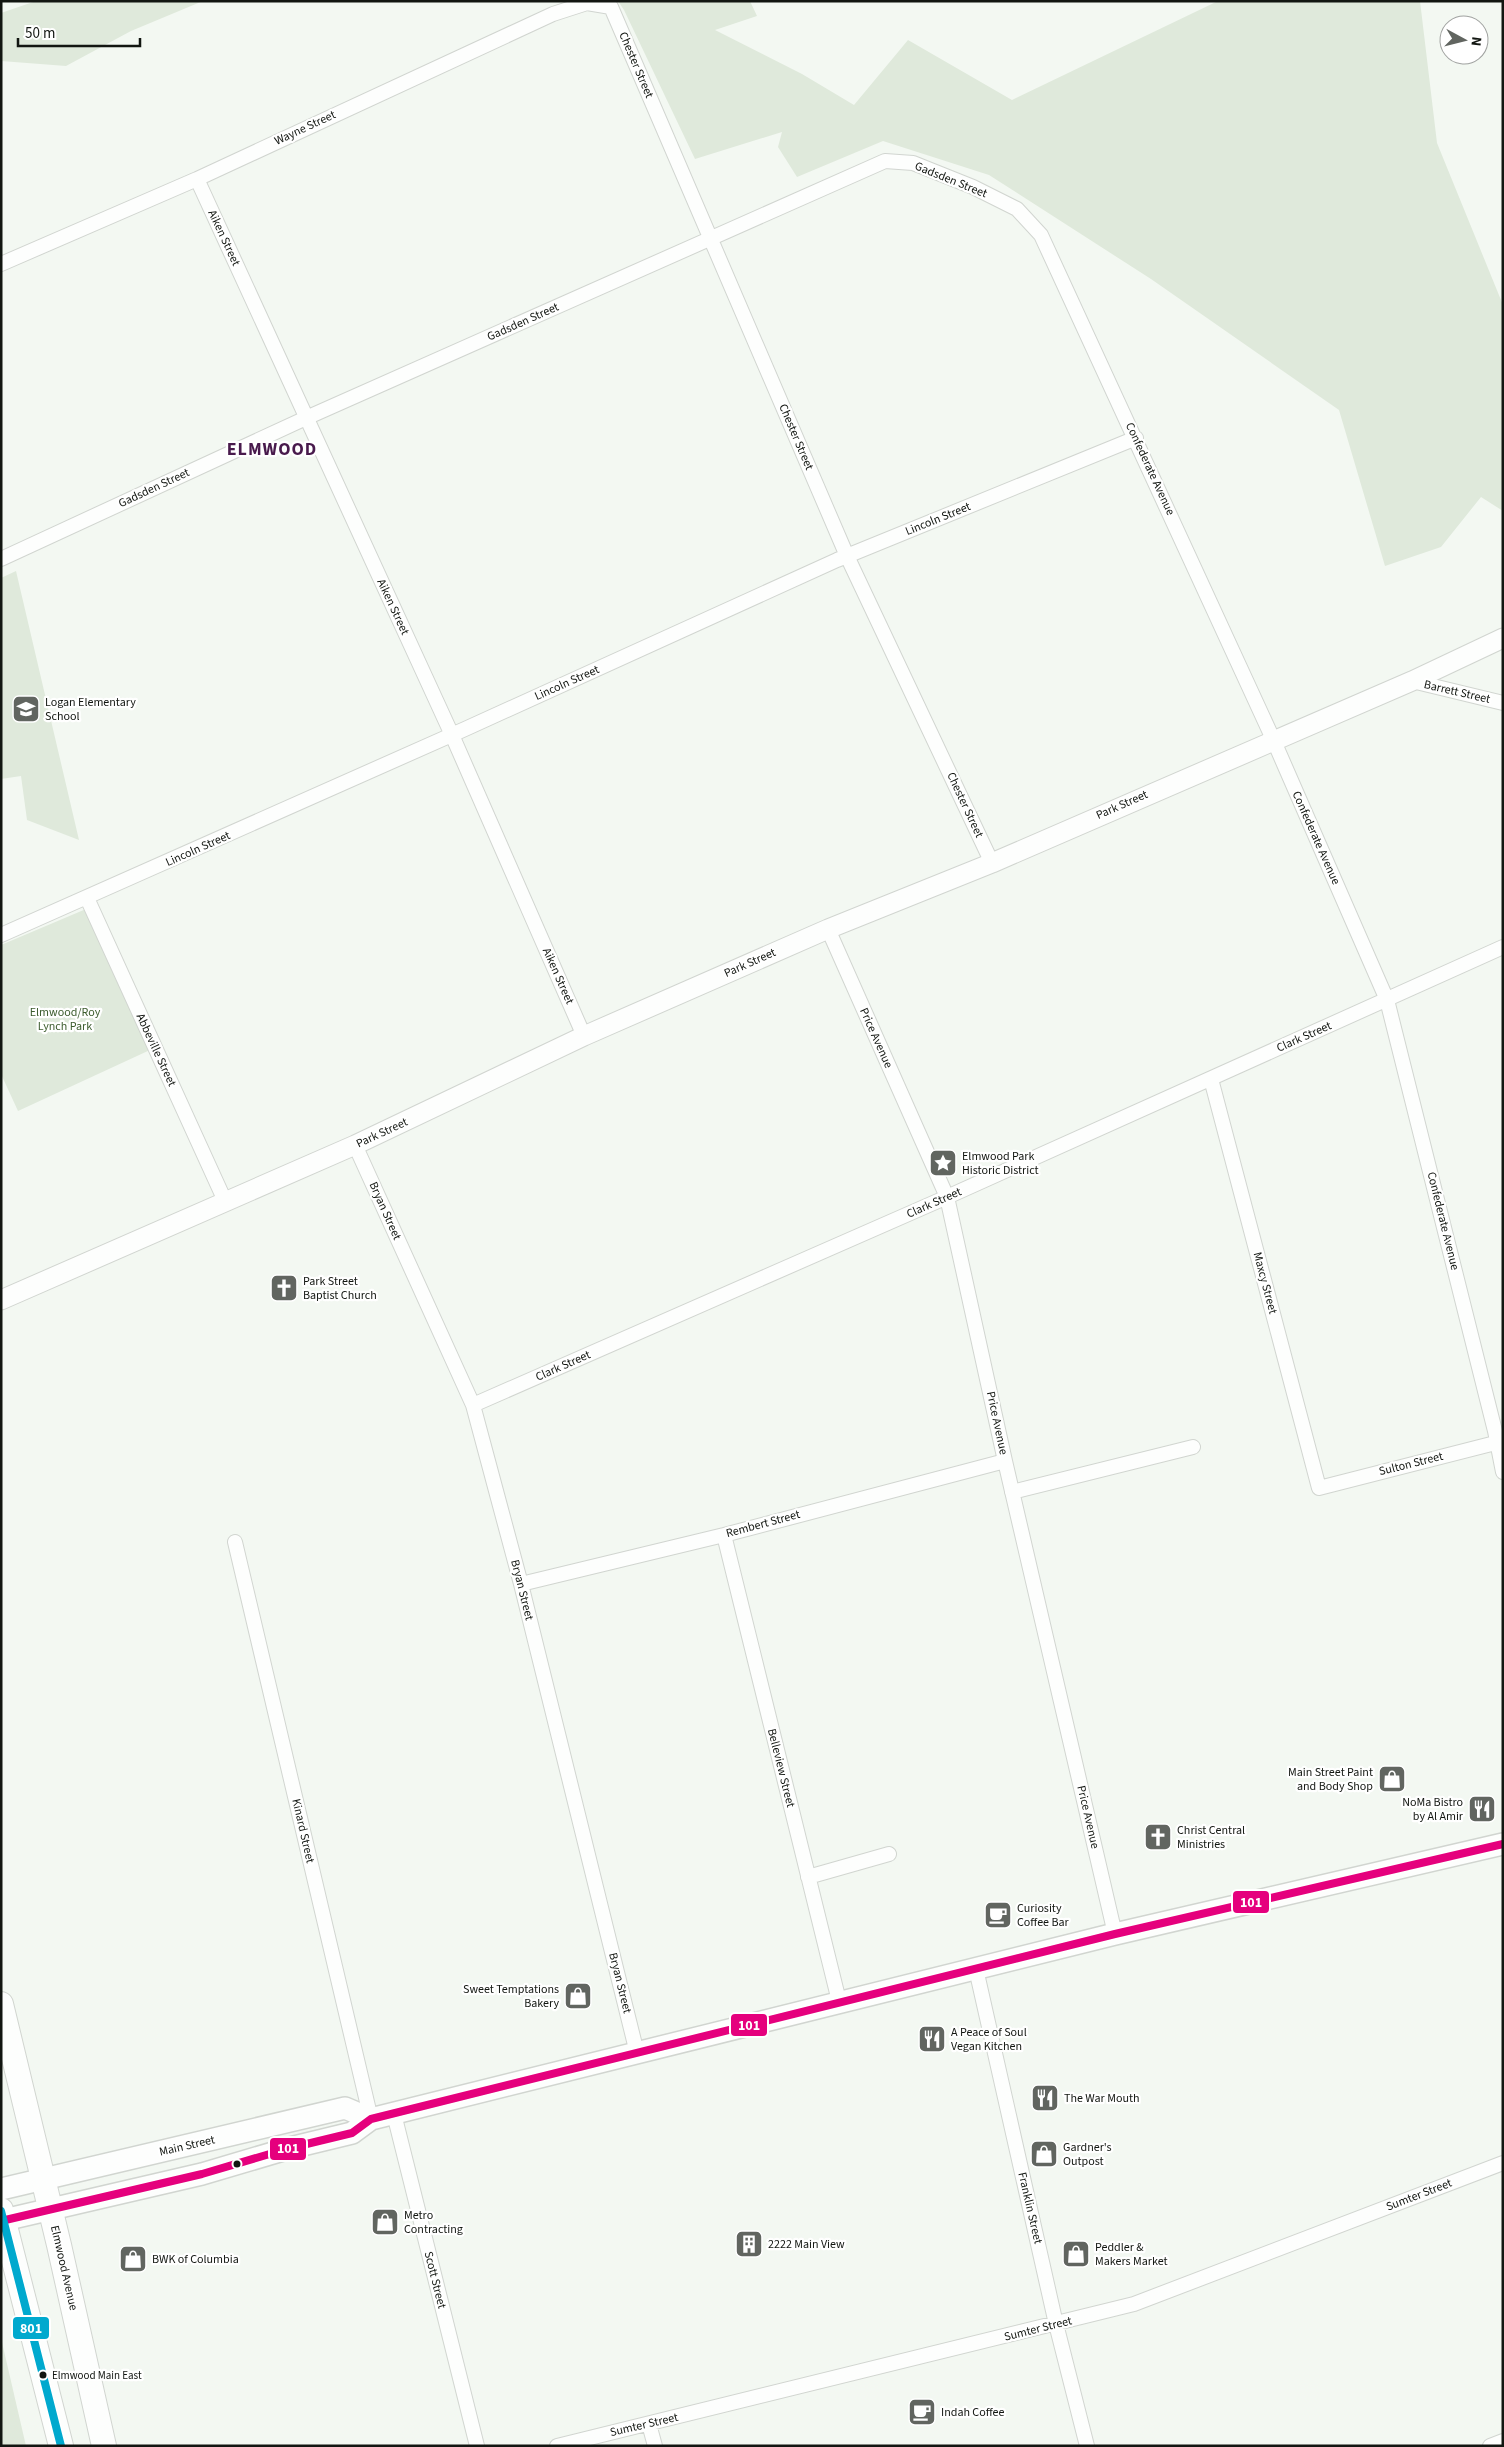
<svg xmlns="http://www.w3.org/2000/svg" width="1504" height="2447" font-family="'Source Sans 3',sans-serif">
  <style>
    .green { fill: #dfe9db }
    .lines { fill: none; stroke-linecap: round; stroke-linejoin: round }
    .street-casing { stroke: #d1d5d0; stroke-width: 16 }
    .secondary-casing { stroke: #d1d5d0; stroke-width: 21 }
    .primary-casing { stroke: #d1d5d0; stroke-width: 24 }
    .highway-casing { stroke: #d1d5d0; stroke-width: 26 }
    .street { stroke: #fdfefd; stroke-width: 14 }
    .secondary { stroke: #fdfefd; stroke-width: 19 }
    .primary { stroke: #fdfefd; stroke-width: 21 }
    .highway { stroke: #fdfefd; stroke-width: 24 }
    .bus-1-casing { stroke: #fff; stroke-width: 11 }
    .bus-2-casing { stroke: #fff; stroke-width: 11 }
    .bus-1 { stroke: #e5007d; stroke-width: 8 }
    .bus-2 { stroke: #00a9ce; stroke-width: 8 }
    .bus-dot { fill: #121611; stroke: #fff; stroke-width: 2 }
    .labels { text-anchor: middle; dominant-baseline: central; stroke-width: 4.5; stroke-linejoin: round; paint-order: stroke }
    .bus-label { font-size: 11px; fill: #121611; stroke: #fff; text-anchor: start }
    .street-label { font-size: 12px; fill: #121611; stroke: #fff }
    .poi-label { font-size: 12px; fill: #121611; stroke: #fff; text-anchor: start }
    .park-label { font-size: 12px; fill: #3c5c2e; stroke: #fff }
    .district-label { font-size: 18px; font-weight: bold; letter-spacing: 1px; fill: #481a4c; stroke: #fff }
    .line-badge { stroke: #fff; stroke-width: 2 }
    .badge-label { font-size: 14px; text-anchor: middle; font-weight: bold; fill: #fff }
  </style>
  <rect width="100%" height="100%" fill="#f3f8f2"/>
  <path class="green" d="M36 1H203L131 31 66 66 1 61V13Z
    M618 1H750L757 16 715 30 802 74 854 105 908 40 1012 100 1218 1H1420L1437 143 1503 305V511L1481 497 1441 547 1385 566 1339 410 1151 279 989 175 883 141 797 177 778 147 782 132 695 159 624 10Z
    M16 571 79 840 27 820 21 776 1 779V578Z
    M86 909 150 1050 18 1111 1 1074V945Z
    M1 2338 26 2446H1Z"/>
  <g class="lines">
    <g class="street-casing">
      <path id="street" d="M197 179 452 735 584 1036
        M1 264 197 179 553 14 587 3 611 7 847 556 992 863
        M1 559 306 418 885 161 913 163 973 187 1017 209 1041 235 1273 739 1387 1000 1495 1431 1503 1472
        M1412 681 1503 703
        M87 898 225 1201
        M828 929 947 1197 1005 1461 1115 1934
        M1 935 465 729 837 560 1136 438
        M1211 1079 1319 1488 1503 1441
        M355 1145 473 1405 521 1584 637 2053
        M473 1405 947 1197 1503 947
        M1012 1492 1193 1447
        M724 1535 839 2001
        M235 1542 371 2119
        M521 1584 724 1535 1005 1461
        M808 1877 889 1854
        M976 1969 1056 2324 1087 2446
        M394 2114 477 2446
        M649 2424 655 2446
        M557 2446 1134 2304 1503 2163
        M1490 2446 1503 2441"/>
    </g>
    <g class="secondary-casing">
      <path id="secondary" d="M1 1300 355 1145 584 1036 828 929 992 863 1412 681 1503 638"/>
    </g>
    <g class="primary-casing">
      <path id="primary" d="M1 2189 345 2108 371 2119
        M4 2220 202 2174 290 2148 352 2133 371 2119 1115 1934 1503 1844"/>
    </g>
    <g class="highway-casing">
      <path id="highway" d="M1 2004 59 2245 104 2446
        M1 2210 61 2446"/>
    </g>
    <use href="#street" class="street"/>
    <use href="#secondary" class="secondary"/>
    <use href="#primary" class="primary"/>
    <use href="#highway" class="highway"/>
    <g class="bus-1-casing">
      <path id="bus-1" d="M1 2221 202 2174 290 2148 352 2133 371 2119 1115 1934 1503 1844"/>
    </g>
    <g class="bus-2-casing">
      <path id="bus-2" d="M1 2211 61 2446"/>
    </g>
    <use href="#bus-1" class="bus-1"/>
    <use href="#bus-2" class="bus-2"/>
  </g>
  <defs>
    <g id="school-square" transform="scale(1.4375)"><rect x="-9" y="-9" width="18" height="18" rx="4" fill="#616560" stroke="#fff"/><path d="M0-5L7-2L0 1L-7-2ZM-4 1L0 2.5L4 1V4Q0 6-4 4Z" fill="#fff"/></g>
    <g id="sight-square" transform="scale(1.4375)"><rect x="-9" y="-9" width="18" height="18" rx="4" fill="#616560" stroke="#fff"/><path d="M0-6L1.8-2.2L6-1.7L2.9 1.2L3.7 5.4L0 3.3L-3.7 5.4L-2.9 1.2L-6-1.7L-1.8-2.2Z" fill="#fff"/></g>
    <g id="church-square" transform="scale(1.4375)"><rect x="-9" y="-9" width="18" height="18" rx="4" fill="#616560" stroke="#fff"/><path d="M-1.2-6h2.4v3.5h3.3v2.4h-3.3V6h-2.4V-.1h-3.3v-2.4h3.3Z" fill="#fff"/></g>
    <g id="shop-square" transform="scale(1.4375)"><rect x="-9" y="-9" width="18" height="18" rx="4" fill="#616560" stroke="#fff"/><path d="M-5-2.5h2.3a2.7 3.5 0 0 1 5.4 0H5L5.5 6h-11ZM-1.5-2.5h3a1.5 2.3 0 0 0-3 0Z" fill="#fff"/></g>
    <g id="restaurant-square" transform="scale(1.4375)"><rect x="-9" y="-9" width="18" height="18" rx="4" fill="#616560" stroke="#fff"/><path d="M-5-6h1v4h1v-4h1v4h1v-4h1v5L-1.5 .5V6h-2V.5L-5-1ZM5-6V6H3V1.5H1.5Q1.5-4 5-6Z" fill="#fff"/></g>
    <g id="cafe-square" transform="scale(1.4375)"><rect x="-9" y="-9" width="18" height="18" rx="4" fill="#616560" stroke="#fff"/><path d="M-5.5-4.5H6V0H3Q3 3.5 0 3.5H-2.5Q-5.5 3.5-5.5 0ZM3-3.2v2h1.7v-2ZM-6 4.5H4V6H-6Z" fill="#fff"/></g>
    <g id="building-square" transform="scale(1.4375)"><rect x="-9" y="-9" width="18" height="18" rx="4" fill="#616560" stroke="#fff"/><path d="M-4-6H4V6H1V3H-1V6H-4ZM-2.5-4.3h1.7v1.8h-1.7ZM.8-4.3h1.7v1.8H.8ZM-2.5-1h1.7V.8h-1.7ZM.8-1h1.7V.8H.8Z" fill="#fff"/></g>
  </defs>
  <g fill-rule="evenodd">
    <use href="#school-square" x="26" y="709"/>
    <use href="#sight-square" x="943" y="1163"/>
    <use href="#church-square" x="284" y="1288"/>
    <use href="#shop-square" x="1392" y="1779"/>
    <use href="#restaurant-square" x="1482" y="1809"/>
    <use href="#church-square" x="1158" y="1837"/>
    <use href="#cafe-square" x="998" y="1915"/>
    <use href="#shop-square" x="578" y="1996"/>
    <use href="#restaurant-square" x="932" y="2039"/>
    <use href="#restaurant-square" x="1045" y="2098"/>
    <use href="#shop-square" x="1044" y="2154"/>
    <use href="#shop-square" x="385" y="2222"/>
    <use href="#building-square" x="749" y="2244"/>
    <use href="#shop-square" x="1076" y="2254"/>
    <use href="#shop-square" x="133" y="2259"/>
    <use href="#cafe-square" x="922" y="2412"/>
  </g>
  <g class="bus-dot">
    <circle cx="237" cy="2164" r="4.5"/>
    <circle cx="43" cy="2375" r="4.5"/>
  </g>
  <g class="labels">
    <g class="bus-label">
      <text x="52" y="2375">Elmwood Main East</text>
    </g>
    <g class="street-label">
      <text transform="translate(636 65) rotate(67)">Chester Street</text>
      <text transform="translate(305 128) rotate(-25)">Wayne Street</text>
      <text transform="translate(951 180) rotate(22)">Gadsden Street</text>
      <text transform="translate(224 238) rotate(65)">Aiken Street</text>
      <text transform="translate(523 322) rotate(-24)">Gadsden Street</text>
      <text transform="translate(796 437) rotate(67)">Chester Street</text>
      <text transform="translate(1150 469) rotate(65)">Confederate Avenue</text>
      <text transform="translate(154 488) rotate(-25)">Gadsden Street</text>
      <text transform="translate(938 519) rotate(-22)">Lincoln Street</text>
      <text transform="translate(393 607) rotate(65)">Aiken Street</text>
      <text transform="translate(567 683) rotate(-24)">Lincoln Street</text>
      <text transform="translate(1457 692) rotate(13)">Barrett Street</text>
      <text transform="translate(965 805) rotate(65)">Chester Street</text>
      <text transform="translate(1122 805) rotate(-24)">Park Street</text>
      <text transform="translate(1316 838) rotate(66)">Confederate Avenue</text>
      <text transform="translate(198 849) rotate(-24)">Lincoln Street</text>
      <text transform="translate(750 963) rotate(-24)">Park Street</text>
      <text transform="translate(558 976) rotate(66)">Aiken Street</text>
      <text transform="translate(1304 1037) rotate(-24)">Clark Street</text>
      <text transform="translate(876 1038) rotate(66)">Price Avenue</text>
      <text transform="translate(156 1050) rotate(65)">Abbeville Street</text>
      <text transform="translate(382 1133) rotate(-25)">Park Street</text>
      <text transform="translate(934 1203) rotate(-24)">Clark Street</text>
      <text transform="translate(385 1211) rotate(66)">Bryan Street</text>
      <text transform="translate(1443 1221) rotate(76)">Confederate Avenue</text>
      <text transform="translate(1265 1283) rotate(75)">Maxcy Street</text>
      <text transform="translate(563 1366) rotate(-24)">Clark Street</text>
      <text transform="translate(997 1423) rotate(78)">Price Avenue</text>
      <text transform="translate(1411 1464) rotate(-14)">Sulton Street</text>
      <text transform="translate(763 1524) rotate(-15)">Rembert Street</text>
      <text transform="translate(522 1590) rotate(76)">Bryan Street</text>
      <text transform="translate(781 1768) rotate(76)">Belleview Street</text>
      <text transform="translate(1088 1817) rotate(77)">Price Avenue</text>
      <text transform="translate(303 1831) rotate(77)">Kinard Street</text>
      <text transform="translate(620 1983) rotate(76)">Bryan Street</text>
      <text transform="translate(187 2146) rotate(-13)">Main Street</text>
      <text transform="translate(1419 2195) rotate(-21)">Sumter Street</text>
      <text transform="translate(1030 2208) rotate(77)">Franklin Street</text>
      <text transform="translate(64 2268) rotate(77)">Elmwood Avenue</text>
      <text transform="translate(435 2280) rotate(76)">Scott Street</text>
      <text transform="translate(1038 2329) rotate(-14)">Sumter Street</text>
      <text transform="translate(644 2425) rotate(-13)">Sumter Street</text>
    </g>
    <g class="poi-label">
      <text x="45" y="702">Logan Elementary<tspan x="45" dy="14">School</tspan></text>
      <text x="962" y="1156">Elmwood Park<tspan x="962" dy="14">Historic District</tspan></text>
      <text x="303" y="1281">Park Street<tspan x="303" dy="14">Baptist Church</tspan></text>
      <text x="1373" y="1772" text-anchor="end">Main Street Paint<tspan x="1373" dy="14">and Body Shop</tspan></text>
      <text x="1463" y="1802" text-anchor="end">NoMa Bistro<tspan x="1463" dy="14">by Al Amir</tspan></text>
      <text x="1177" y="1830">Christ Central<tspan x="1177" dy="14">Ministries</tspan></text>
      <text x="1017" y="1908">Curiosity<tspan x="1017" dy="14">Coffee Bar</tspan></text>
      <text x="559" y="1989" text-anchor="end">Sweet Temptations<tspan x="559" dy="14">Bakery</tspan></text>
      <text x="951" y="2032">A Peace of Soul<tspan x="951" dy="14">Vegan Kitchen</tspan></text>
      <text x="1064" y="2098">The War Mouth</text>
      <text x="1063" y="2147">Gardner's<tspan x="1063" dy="14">Outpost</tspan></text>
      <text x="404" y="2215">Metro<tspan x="404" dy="14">Contracting</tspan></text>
      <text x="768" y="2244">2222 Main View</text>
      <text x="1095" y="2247">Peddler &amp;<tspan x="1095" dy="14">Makers Market</tspan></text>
      <text x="152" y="2259">BWK of Columbia</text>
      <text x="941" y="2412">Indah Coffee</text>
    </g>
    <g class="park-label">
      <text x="65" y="1012">Elmwood/Roy<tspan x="65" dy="14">Lynch Park</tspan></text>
    </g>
    <g class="district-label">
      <text x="272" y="449">ELMWOOD</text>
    </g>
  </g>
  <g class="line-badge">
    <rect x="1232" y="1890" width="38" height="24" rx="5" fill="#e5007d"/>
    <rect x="730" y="2013" width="38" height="24" rx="5" fill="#e5007d"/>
    <rect x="269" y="2137" width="38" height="24" rx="5" fill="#e5007d"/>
    <rect x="12" y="2316" width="38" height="24" rx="5" fill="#00a9ce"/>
  </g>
  <g class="badge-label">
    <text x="1251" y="1907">101</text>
    <text x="749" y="2030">101</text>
    <text x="288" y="2153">101</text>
    <text x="31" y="2333">801</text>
  </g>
  <rect width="1504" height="2447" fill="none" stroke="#121611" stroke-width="5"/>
  <g transform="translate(1464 40) rotate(97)"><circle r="24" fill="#ffffff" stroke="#a0a2a0"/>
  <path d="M0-4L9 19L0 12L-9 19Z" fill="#616560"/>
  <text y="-8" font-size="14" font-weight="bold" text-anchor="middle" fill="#121611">N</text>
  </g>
  <path d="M18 38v8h122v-8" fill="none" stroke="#121611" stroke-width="2.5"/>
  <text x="25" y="38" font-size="15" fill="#121611" stroke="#ffffff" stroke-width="4" paint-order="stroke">50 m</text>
</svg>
